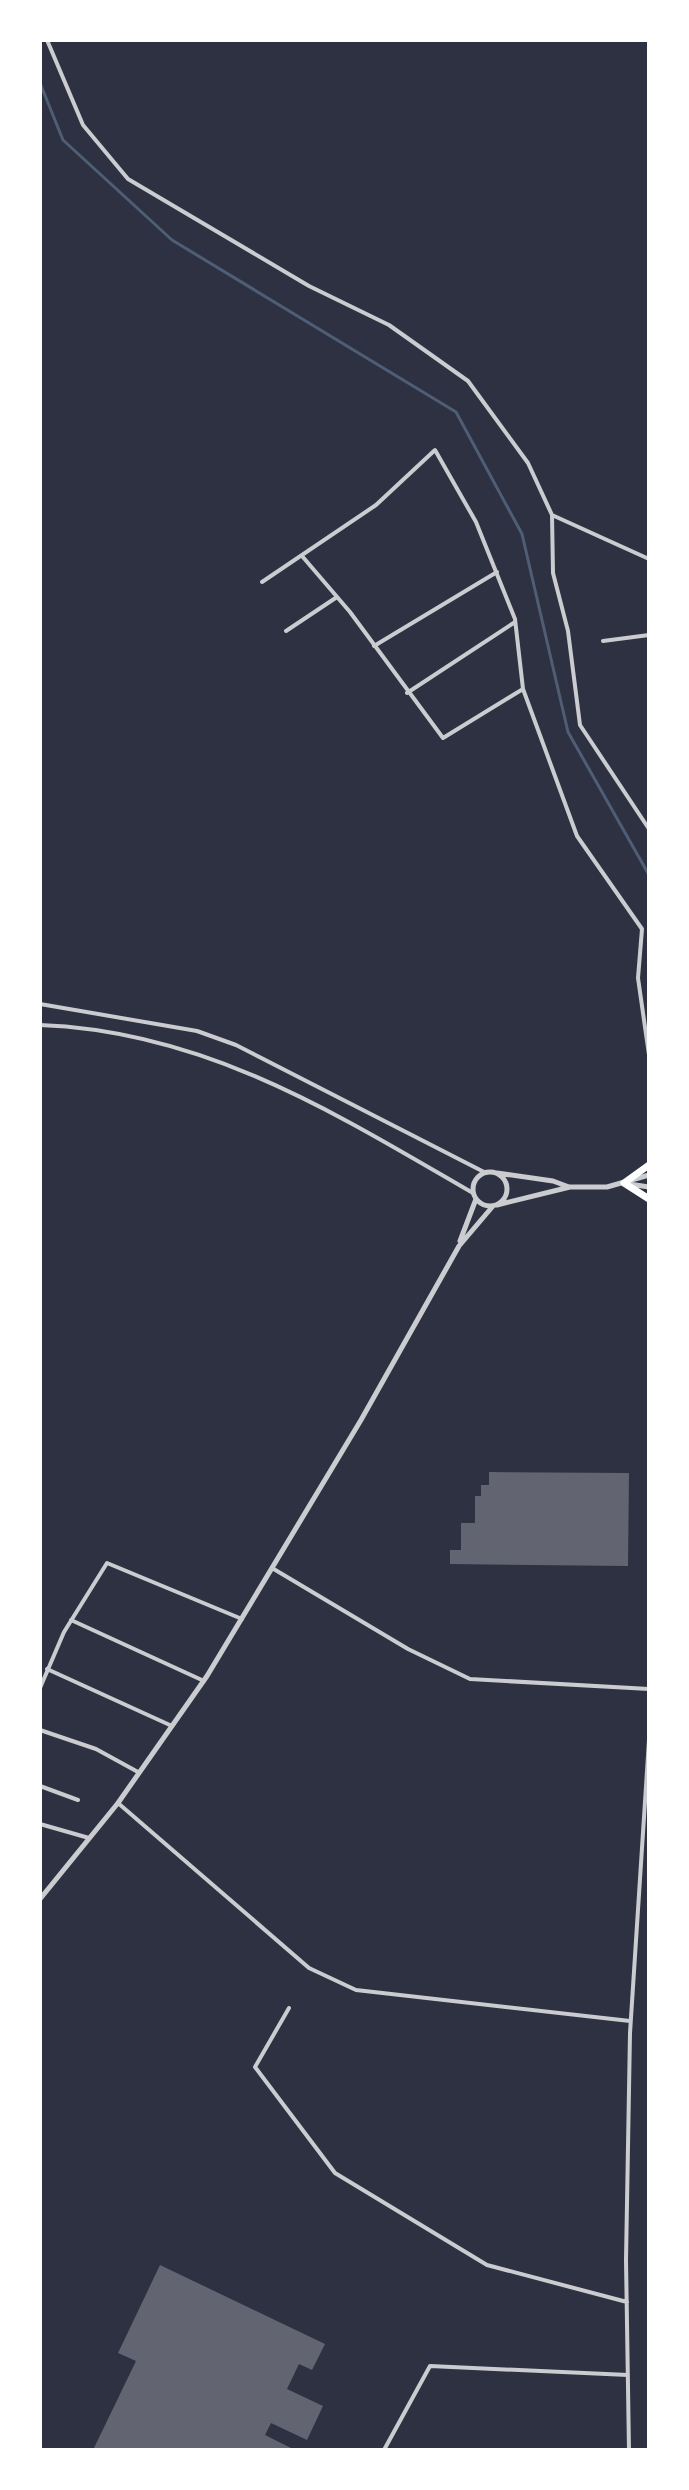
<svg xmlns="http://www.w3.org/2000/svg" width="689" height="2490" font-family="'Source Serif 4',serif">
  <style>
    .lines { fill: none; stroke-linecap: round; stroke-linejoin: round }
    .stream { stroke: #4f5d75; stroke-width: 3 }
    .building { fill: #626471 }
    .minor { stroke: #caccd0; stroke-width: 4 }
    .tertiary { stroke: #caccd0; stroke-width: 5 }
    .trunk { stroke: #fff; stroke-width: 7 }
  </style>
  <rect width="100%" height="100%" fill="#2d3142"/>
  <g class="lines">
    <path class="stream" d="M40 83 63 140 172 240 456 412 522 534 568 732 649 875"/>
  </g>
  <path class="building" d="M489 1472 629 1473 628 1566 450 1564V1550H461V1523H475V1496H481V1485H489Z
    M160 2265 325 2344 312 2370 299 2364 287 2389 323 2406 307 2440 271 2423 265 2435 295 2450H93L136 2361 118 2353Z"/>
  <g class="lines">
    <path class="minor" d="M47 40 83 125 128 179 309 286 389 325 468 381 528 463 552 515 649 559
      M552 515 553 573 568 631 580 725 649 829
      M302 556 350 612 443 738 523 689
      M262 582 376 505 435 450 476 522 515 619 523 689 577 836 642 929 638 978 649 1055
      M286 631 337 597
      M603 641 649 635
      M374 646 497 572
      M407 693 515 622
      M40 1004 197 1031 236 1045 486 1173
      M40 1025C205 1031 335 1113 473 1193
      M272 1568 408 1649 470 1679 649 1689
      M71 1620 204 1681
      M47 1669 172 1726
      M40 1688 64 1632 107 1563 242 1619
      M40 1730 96 1749 138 1772
      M40 1786 78 1800
      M118 1803 309 1968 356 1990 630 2021
      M40 1824 89 1838
      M289 2008 255 2067 335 2173 487 2265 627 2302
      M384 2450 430 2366 628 2375
      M629 2450 626 2260 630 2033 649 1740"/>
    <path class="tertiary" d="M473 1189a17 17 0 1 1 34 0a17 17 0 1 1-34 0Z
      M497 1173 553 1181 569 1187
      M629 1184 649 1187
      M497 1205 570 1187H607L649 1175
      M460 1241 476 1199
      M40 1899 118 1803 207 1676 361 1420 459 1246 493 1206"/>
    <path class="trunk" d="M649 1165 624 1183 649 1199"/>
  </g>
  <rect width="689" height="2490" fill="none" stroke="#ffffff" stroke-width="84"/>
</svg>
